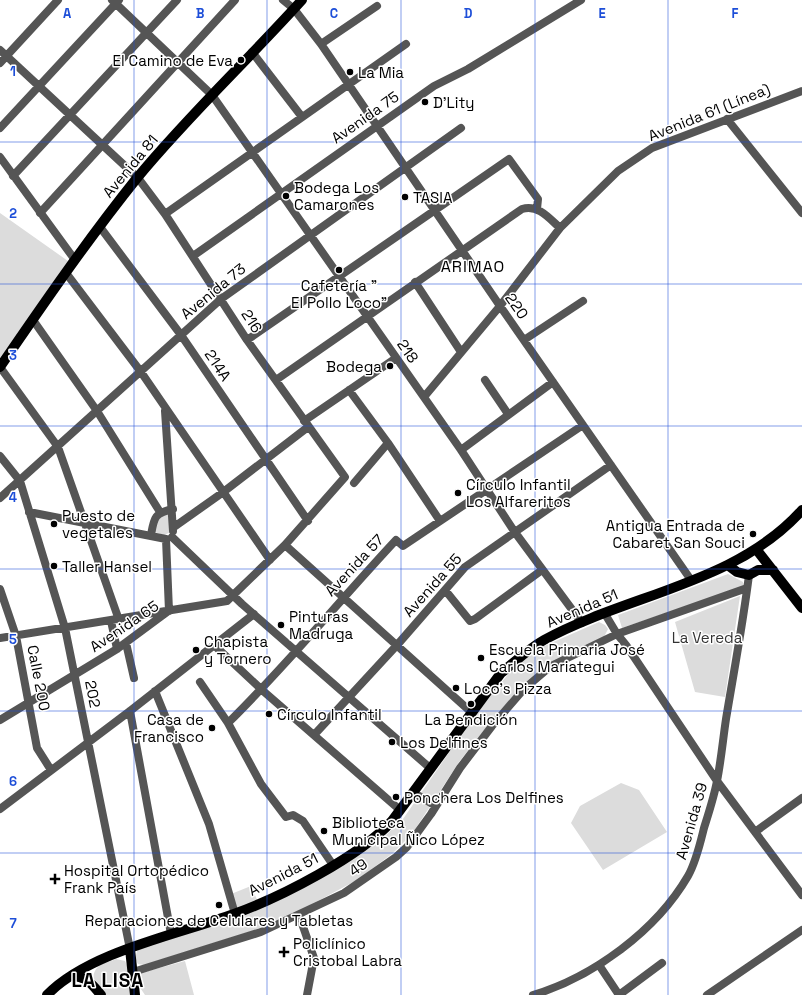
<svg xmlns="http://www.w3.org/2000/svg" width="802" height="995" font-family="'Space Grotesk',sans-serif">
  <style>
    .green { fill: #dcdcdc }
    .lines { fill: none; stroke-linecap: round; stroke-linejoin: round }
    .minor { stroke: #555; stroke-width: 8 }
    .major { stroke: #000; stroke-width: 10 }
    .grid { fill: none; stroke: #1d4ed8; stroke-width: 1; stroke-opacity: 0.55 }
    .poi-dot { fill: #000; stroke: #fff; stroke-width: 1.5 }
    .labels { text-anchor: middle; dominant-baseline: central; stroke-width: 3; stroke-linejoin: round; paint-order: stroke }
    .poi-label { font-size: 15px; fill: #000; stroke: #fff; text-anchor: start }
    .street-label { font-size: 15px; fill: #000; stroke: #fff }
    .park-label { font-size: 15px; fill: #333; stroke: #fff }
    .neighbourhood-label { font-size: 16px; letter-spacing: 1px; fill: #000; stroke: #fff }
    .district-label { font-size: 19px; font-weight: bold; letter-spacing: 1px; fill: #000; stroke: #fff }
    .grid-label { font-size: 13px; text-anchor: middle; font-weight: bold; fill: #1d4ed8; stroke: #fff; stroke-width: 3; stroke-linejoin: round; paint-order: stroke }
  </style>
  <rect width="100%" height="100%" fill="#fff"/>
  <path class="green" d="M0 213 68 261 0 358Z
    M170 512 171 532 164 535 154 532C155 520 158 515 170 512Z
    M728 574 743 582 744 586 622 628 618 615Z
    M740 596 725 697 695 692 675 622Z
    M599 622 605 625 608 629 604 637 521 687 491 721 459 762 412 834 393 853 357 880 301 910 255 930 144 965 138 964 135 959 137 951 141 948 332 872 386 835 403 819 475 715 514 667 542 647Z
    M621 783 639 790 667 832 603 870 571 823 580 806Z
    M251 886 258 902 237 910 231 894Z
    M116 959 125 961 128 967 132 995H106L93 980C94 964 103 964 116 959Z
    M185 961 194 995H145L137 983V974Z"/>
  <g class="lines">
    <path class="minor" d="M112 0 212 95 461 450 514 531 582 623
      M283 0 294 9 321 44 500 306 691 580
      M321 44 377 6
      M0 50 138 178 165 214 247 340 345 477 285 545 227 601 0 638
      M252 52 302 117
      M0 63 58 0
      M727 119 802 213
      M0 128 119 0
      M0 157 75 260
      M13 176 177 0
      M40 213 235 0
      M165 214 406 44
      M100 227 181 335 308 521
      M193 256 434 86 468 69 581 0
      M66 273 141 372 270 560
      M415 282 461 352
      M33 320 97 411 160 512
      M247 340 509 159 538 199 537 209
      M524 340 583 301
      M0 367 58 447 119 620
      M276 380 522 209C538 204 549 218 560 228
      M485 380 508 414
      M349 390 388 443 440 521
      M424 397 500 306 560 228 618 171 652 148 802 91
      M165 411 173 531
      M304 421 396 358
      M461 450 553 382
      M0 456 20 481 65 628 130 949
      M354 483 388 443
      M0 498 221 299 461 128
      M29 512 166 539
      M174 527 222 493 308 427
      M151 535C154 518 154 513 173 509
      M172 537 242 604 430 768
      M166 539 169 611
      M285 545 471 712
      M0 589 16 636 37 748 51 770
      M445 590 470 621 475 619 542 570
      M605 614 617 634 626 645 717 781 802 895
      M111 621 117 649
      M126 643 134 678
      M214 645 262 690 400 810
      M200 682 228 723 261 784 286 817 293 815 303 821 333 865
      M155 691 209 824 235 914
      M130 711 171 934
      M0 720 117 649 167 612
      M228 723C287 665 340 600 396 540L403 546 583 425
      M314 735 398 644 465 567 611 465
      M414 793 436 806
      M0 809 130 711 254 614
      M755 832 802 798
      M299 915 314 958 307 995
      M599 965 619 995 662 963
      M133 972 261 932 344 893 396 857 407 847 431 814 460 768 492 726 524 689 551 666 617 634 747 588
      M533 995C593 977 656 931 688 876 696 862 700 844 704 828 709 812 714 797 717 781 721 761 723 739 726 719 734 671 743 623 749 575
      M707 995 802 930"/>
    <path class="major" d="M0 367C44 303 88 239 137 178 188 116 248 60 302 0
      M756 549 802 608
      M729 566 737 572 749 575 758 570H773
      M130 949 135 995
      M71 976C86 976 92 984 101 995
      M47 995C88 952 179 934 234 914 281 897 359 857 392 821L501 673C515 662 528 649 544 640 628 594 736 584 802 510"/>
  </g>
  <path class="grid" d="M134 0V995M267 0V995M401 0V995M535 0V995M668 0V995M0 142H802M0 284H802M0 426H802M0 569H802M0 711H802M0 853H802"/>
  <g class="poi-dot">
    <circle cx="241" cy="60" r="4"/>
    <circle cx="350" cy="72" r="4"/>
    <circle cx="425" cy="102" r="4"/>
    <circle cx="286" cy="196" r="4"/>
    <circle cx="405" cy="197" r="4"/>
    <circle cx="339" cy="270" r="4"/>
    <circle cx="390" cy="366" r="4"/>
    <circle cx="458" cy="493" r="4"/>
    <circle cx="54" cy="524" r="4"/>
    <circle cx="753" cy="534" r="4"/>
    <circle cx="54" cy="566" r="4"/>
    <circle cx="281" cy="625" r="4"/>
    <circle cx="196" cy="650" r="4"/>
    <circle cx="481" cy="658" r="4"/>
    <circle cx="456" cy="688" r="4"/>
    <circle cx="471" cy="704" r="4"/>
    <circle cx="269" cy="714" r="4"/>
    <circle cx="212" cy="728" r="4"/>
    <circle cx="392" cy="742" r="4"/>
    <circle cx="396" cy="797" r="4"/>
    <circle cx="324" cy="831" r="4"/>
    <path d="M53 873h4v4h4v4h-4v4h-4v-4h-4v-4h4z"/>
    <circle cx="219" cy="905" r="4"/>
    <path d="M282 946h4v4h4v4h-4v4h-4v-4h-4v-4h4z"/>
  </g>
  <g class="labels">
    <g class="poi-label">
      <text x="233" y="60" text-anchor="end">El Camino de Eva</text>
      <text x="358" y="72">La Mia</text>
      <text x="433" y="102">D'Lity</text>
      <text x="294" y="187">Bodega Los<tspan x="294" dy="17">Camarones</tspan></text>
      <text x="413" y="197">TASIA</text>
      <text x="339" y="285" text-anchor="middle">Cafetería "<tspan x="339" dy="17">El Pollo Loco"</tspan></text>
      <text x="382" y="366" text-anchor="end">Bodega</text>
      <text x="466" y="484">Círculo Infantil<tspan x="466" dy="17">Los Alfareritos</tspan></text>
      <text x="62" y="515">Puesto de<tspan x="62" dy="17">vegetales</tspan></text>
      <text x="745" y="525" text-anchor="end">Antigua Entrada de<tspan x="745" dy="17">Cabaret San Souci</tspan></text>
      <text x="62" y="566">Taller Hansel</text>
      <text x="289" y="616">Pinturas<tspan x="289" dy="17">Madruga</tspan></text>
      <text x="204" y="641">Chapista<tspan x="204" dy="17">y Tornero</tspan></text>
      <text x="489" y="649">Escuela Primaria José<tspan x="489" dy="17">Carlos Mariategui</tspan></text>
      <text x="464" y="688">Loco's Pizza</text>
      <text x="277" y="714">Círculo Infantil</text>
      <text x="204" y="719" text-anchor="end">Casa de<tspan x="204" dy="17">Francisco</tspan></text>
      <text x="471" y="719" text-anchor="middle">La Bendición</text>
      <text x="400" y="742">Los Delfines</text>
      <text x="404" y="797">Ponchera Los Delfines</text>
      <text x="332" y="822">Biblioteca<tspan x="332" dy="17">Municipal Ñico López</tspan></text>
      <text x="64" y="870">Hospital Ortopédico<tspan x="64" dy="17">Frank País</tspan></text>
      <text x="219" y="920" text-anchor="middle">Reparaciones de Celulares y Tabletas</text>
      <text x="293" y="943">Policlínico<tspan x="293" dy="17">Cristobal Labra</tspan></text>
    </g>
    <g class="street-label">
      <text transform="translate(709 112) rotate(-22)">Avenida 61 (Línea)</text>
      <text transform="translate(365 117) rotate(-35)">Avenida 75</text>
      <text transform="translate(130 166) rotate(-50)">Avenida 81</text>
      <text transform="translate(213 291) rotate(-39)">Avenida 73</text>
      <text transform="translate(517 306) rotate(55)">220</text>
      <text transform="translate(252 321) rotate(57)">216</text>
      <text transform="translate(408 351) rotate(55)">218</text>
      <text transform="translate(218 365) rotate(56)">214A</text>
      <text transform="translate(354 565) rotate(-47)">Avenida 57</text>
      <text transform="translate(432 585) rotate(-48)">Avenida 55</text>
      <text transform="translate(582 608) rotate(-23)">Avenida 51</text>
      <text transform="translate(124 626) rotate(-34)">Avenida 65</text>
      <text transform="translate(39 678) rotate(79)">Calle 200</text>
      <text transform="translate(93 694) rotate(79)">202</text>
      <text transform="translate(691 821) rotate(-74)">Avenida 39</text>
      <text transform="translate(358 867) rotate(-35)">49</text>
      <text transform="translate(283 874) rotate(-27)">Avenida 51</text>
    </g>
    <g class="park-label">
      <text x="707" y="637">La Vereda</text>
    </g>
    <g class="neighbourhood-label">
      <text x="473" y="266">ARIMAO</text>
    </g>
    <g class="district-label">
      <text x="108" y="980">LA LISA</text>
    </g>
  </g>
  <g class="grid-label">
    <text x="67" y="18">A</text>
    <text x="200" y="18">B</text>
    <text x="334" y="18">C</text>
    <text x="468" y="18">D</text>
    <text x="602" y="18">E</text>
    <text x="735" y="18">F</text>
    <text x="13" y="76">1</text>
    <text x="13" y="218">2</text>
    <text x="13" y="360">3</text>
    <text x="13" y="502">4</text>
    <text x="13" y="644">5</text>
    <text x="13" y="786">6</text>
    <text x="13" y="928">7</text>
  </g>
</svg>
